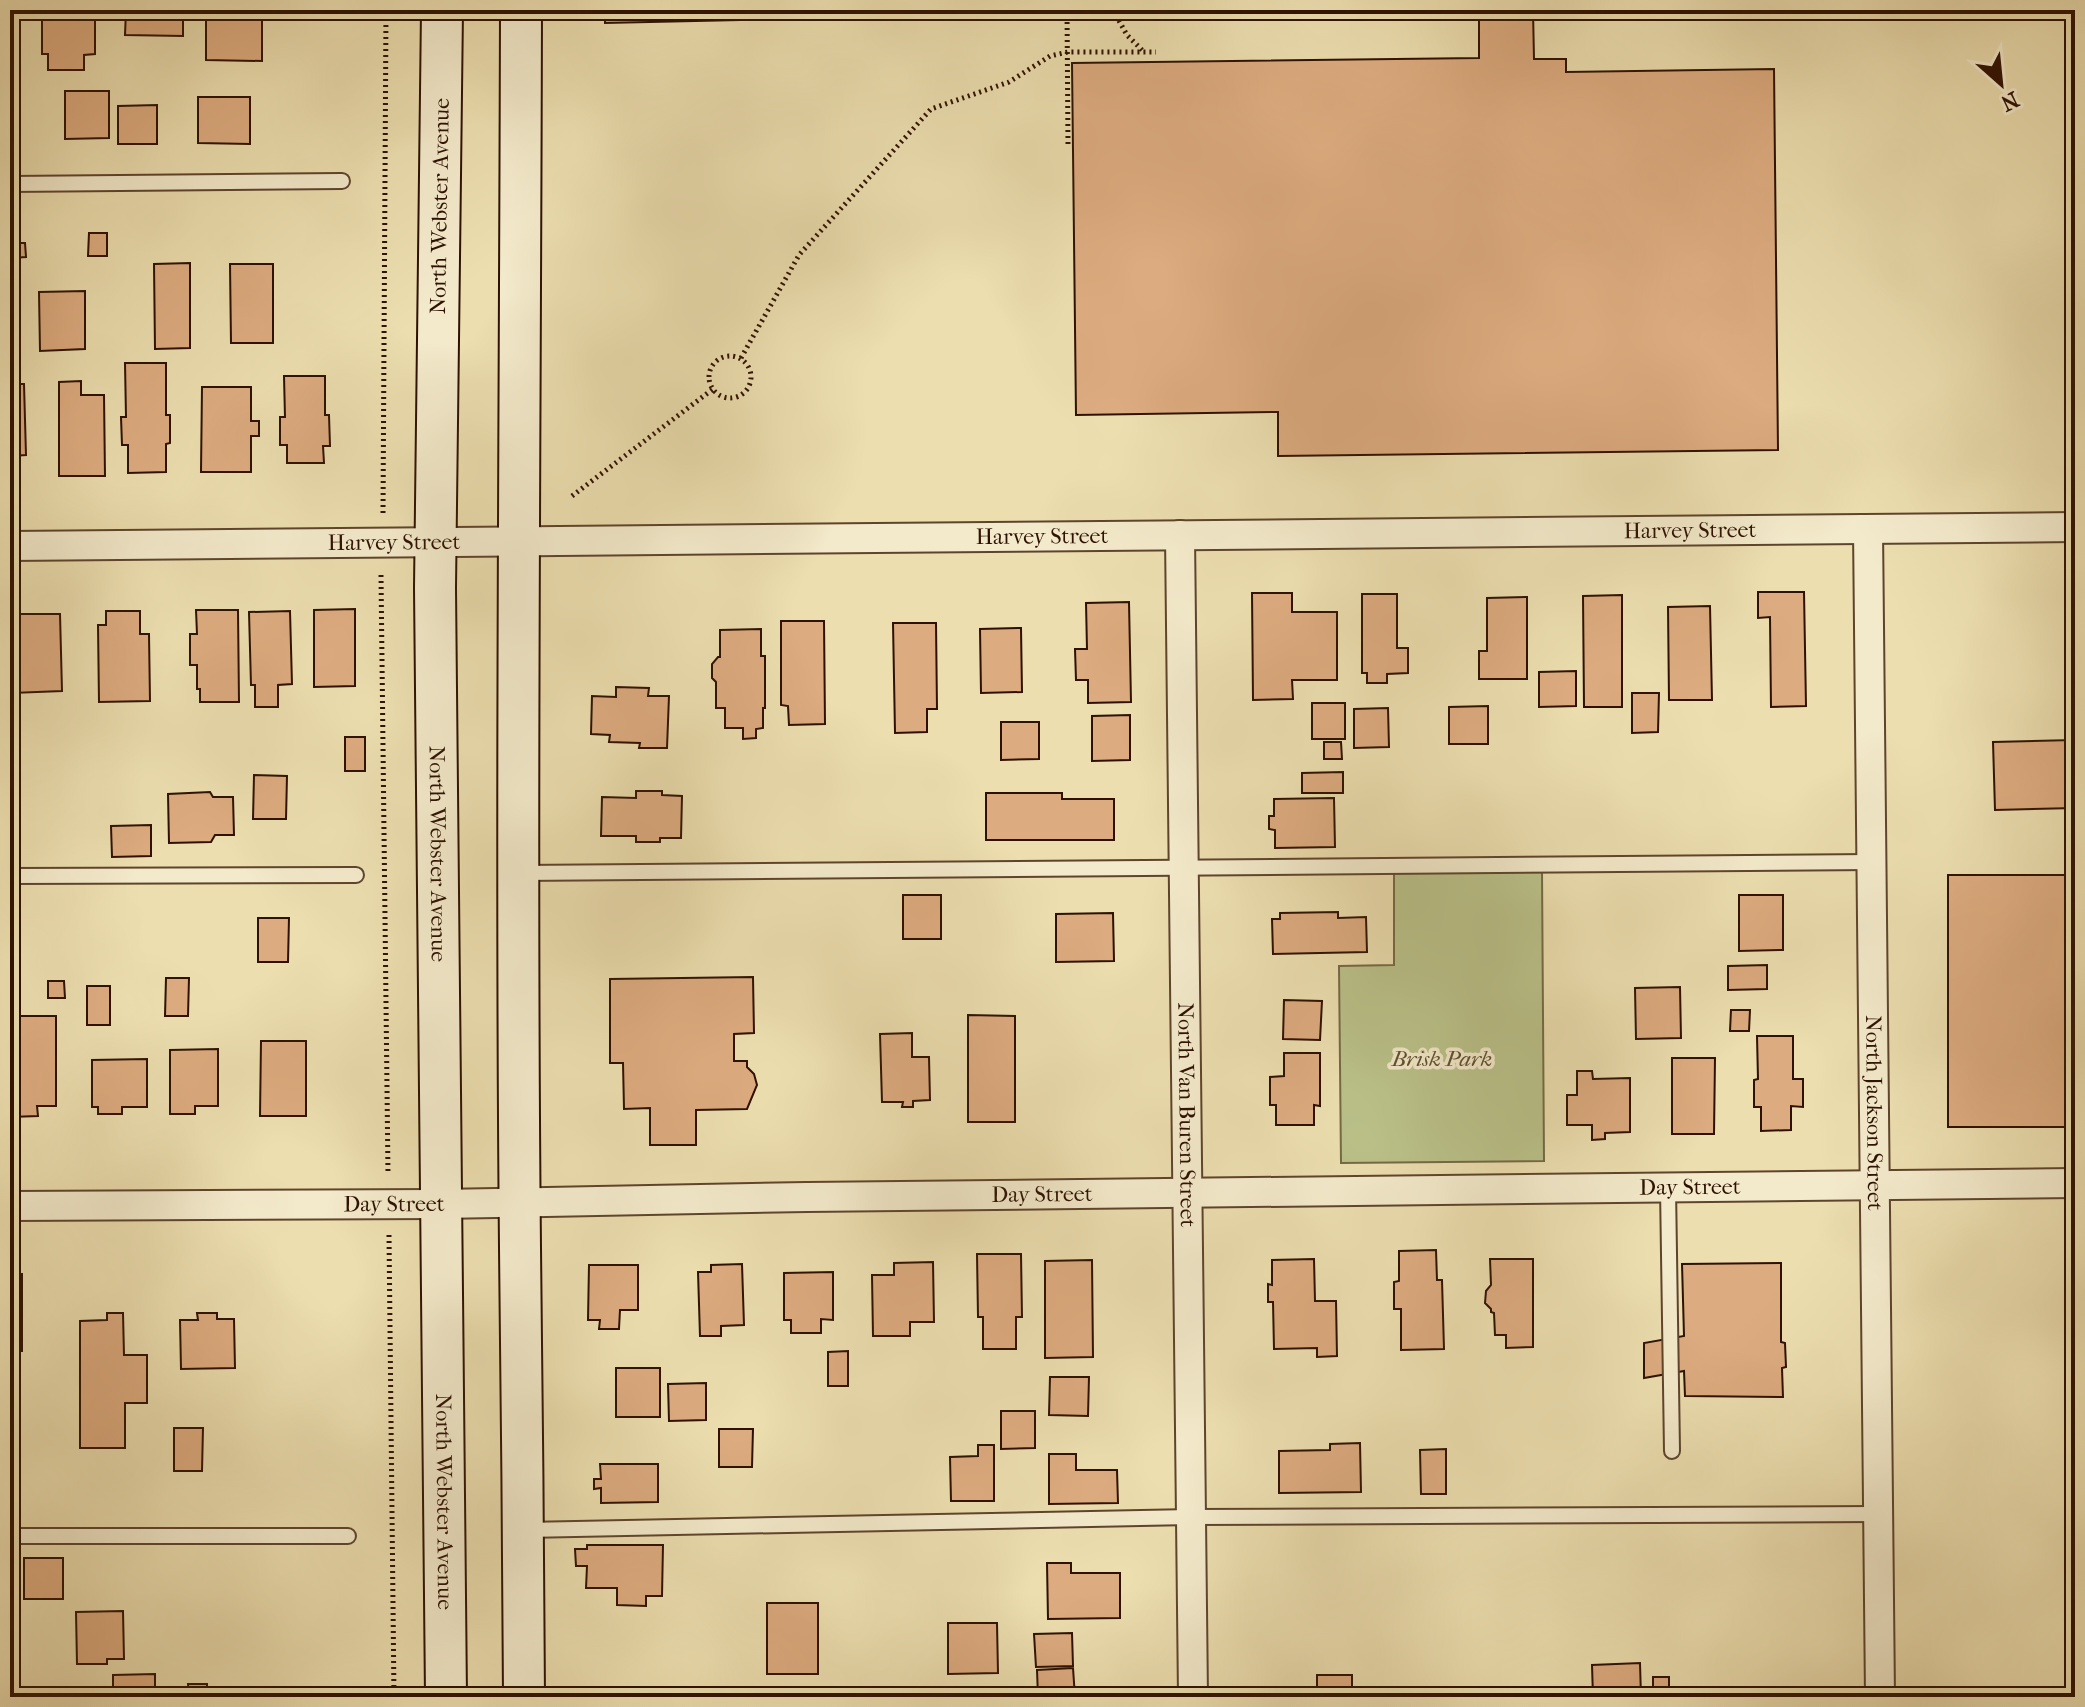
<svg xmlns="http://www.w3.org/2000/svg" width="2085" height="1707" font-family="'IM FELL French Canon',serif">
  <style>
    .green { fill: #bac189; stroke: #746946; stroke-width: 2 }
    .building { fill: #dcab7f; stroke: #2e1102; stroke-width: 2 }
    .lines { fill: none; stroke-linecap: round; stroke-linejoin: round }
    .service-casing { stroke: #5e442d; stroke-width: 18 }
    .minor-casing { stroke: #5e442d; stroke-width: 32 }
    .secondary-casing { stroke: #2e1102; stroke-width: 44 }
    .path { stroke: #2e1102; stroke-width: 5; stroke-dasharray: 2 4; stroke-linecap: butt }
    .service { stroke: #f3eacb; stroke-width: 14 }
    .minor { stroke: #f3eacb; stroke-width: 28 }
    .secondary { stroke: #f3eacb; stroke-width: 40 }
    .labels { text-anchor: middle; dominant-baseline: central; stroke-width: 7; stroke-linejoin: round; paint-order: stroke }
    .street-label { font-size: 22px; fill: #2e1102; stroke: #f3eacb }
    .park-label { font-size: 22px; font-style: italic; fill: #5f4f31; stroke: #f3eacb }
  </style>
  <rect width="100%" height="100%" fill="#ecdeaf"/>
  <filter id="stains"><feTurbulence type="fractalNoise" baseFrequency=".0025" numOctaves="4"/><feColorMatrix values="0 0 0 0 .2 0 0 0 0 .09 0 0 0 0 .02 0 0 0 .5 -.17"/></filter>
  <radialGradient id="worn" r=".72"><stop offset=".6" stop-color="#630" stop-opacity="0"/><stop offset="1" stop-color="#630" stop-opacity=".3"/></radialGradient>
  <path class="green" d="M1542 871 1544 1161 1341 1163 1339 966 1394 965V872Z"/>
  <path class="building" d="M42 10H95V54L84 55V70H48V54H42Z
    M126 10H183V36L125 35Z
    M206 10H262V61L206 60Z
    M605 10H787V19L605 23Z
    M1479 10H1533L1534 59H1566V72L1774 69 1778 450 1278 456V412L1076 415 1072 63 1479 58Z
    M65 91H109V138L65 139Z
    M198 97H250V144L198 143Z
    M157 105V144H118V106Z
    M89 233H107V256H88Z
    M11 243H25L26 257 11 258Z
    M190 263V348L155 349 154 264Z
    M230 264H273V343H231Z
    M85 291V349L40 351 39 292Z
    M125 363H166V415H170V443L166 444V472L128 473V445H122L121 417H126Z
    M284 376H325V415H329L330 446H323L324 463H287V445H280V417H285Z
    M81 381V395H104L105 476H59V382Z
    M10 384H24L26 455 10 456Z
    M202 387H251V421H259V436H251V472H201Z
    M1758 592H1804L1806 706 1771 707 1770 617 1758 618Z
    M1252 593H1292V612H1337V680H1292L1293 699 1253 700Z
    M1362 594H1397V648H1408V673L1387 674V683H1367V673H1362Z
    M1622 595V707H1584L1583 596Z
    M1527 597V679H1479V651H1487V598Z
    M1129 602 1131 702 1088 703V680H1076L1075 649H1087L1086 603Z
    M1710 606 1712 700H1669L1668 607Z
    M355 609V686L314 687V610Z
    M196 610H238L239 702H200V689H197V665H190V634H197Z
    M106 611H140V634H149L150 701 99 702 98 625H106Z
    M290 611 292 684 278 685V707H255V685H251L249 612Z
    M10 614H60L62 691 12 693Z
    M781 621H824L825 724 789 725 788 706 781 705Z
    M893 623H936L937 709H927V732L895 733Z
    M1021 628 1022 692 981 693 980 629Z
    M761 629V656H765V708H763V728L756 729V738L743 739V728H725V708H716V682L712 678V664L718 657H720V630Z
    M1576 671V706L1539 707V672Z
    M616 687 649 688 648 696H669L667 748H639L640 743 609 742 610 735 591 734 592 696 616 697Z
    M1632 693H1659L1658 732 1632 733Z
    M1312 703H1345V739H1312Z
    M1488 706V744H1449V707Z
    M1388 708 1389 747 1354 748V709Z
    M1130 715V760L1092 761V716Z
    M1001 722H1039V759L1001 760Z
    M345 737H365V771H345Z
    M2074 740 2075 808 1995 810 1993 742Z
    M1324 742H1341L1342 759H1324Z
    M1343 772V793H1302V773Z
    M254 775 287 776 286 819H253Z
    M636 791H662V795L682 796 681 838H660V842H636V836H601L602 797 636 798Z
    M210 792 213 797H233L234 835H215L211 842 169 843 168 794Z
    M986 793H1062V799H1114V840H986Z
    M1334 798 1335 847 1275 848V830L1269 829V816H1274V799Z
    M151 825V856L112 857 111 826Z
    M1948 875H2075V1127H1948Z
    M903 895H941V939H903Z
    M1739 895H1783V950L1739 951Z
    M1338 912V918L1366 917 1367 952 1273 954 1272 919H1280V913Z
    M1113 913 1114 961 1056 962V914Z
    M258 918H289L288 962H258Z
    M1767 965V989L1728 990V966Z
    M753 977 754 1033 734 1034V1061H747V1067L754 1074 757 1085 747 1109 696 1110V1145H650V1108L624 1109 623 1063H610V979Z
    M166 978H189L188 1016H165Z
    M48 981H64L65 998H48Z
    M87 986H110V1025H87Z
    M1680 987 1681 1038 1636 1039 1635 988Z
    M1284 1000 1322 1001 1320 1040 1283 1039Z
    M1731 1010H1750L1749 1031H1730Z
    M968 1015 1015 1016V1122H968Z
    M10 1016H56V1106H37L38 1116 10 1117Z
    M912 1033V1057H929L930 1100 913 1101V1107H902L903 1102H882L880 1034Z
    M1757 1036H1793V1079H1803V1107L1791 1106V1130L1761 1131V1107H1754V1080L1758 1079Z
    M261 1041H306V1116H260Z
    M218 1049V1106H195V1114H170V1050Z
    M1284 1053H1320V1106L1314 1105V1125H1276V1105H1270V1077L1284 1076Z
    M1672 1058H1715L1714 1134H1672Z
    M147 1059V1107H122V1114H98V1107H92V1060Z
    M1577 1071H1592L1593 1079 1630 1078V1132L1605 1133V1139L1592 1140V1125H1567V1095H1577Z
    M1436 1250 1437 1280H1442L1444 1349 1401 1350V1309H1394V1282L1399 1281V1251Z
    M977 1254H1021L1022 1317H1016V1349H983V1317H978Z
    M1314 1259 1315 1301H1336L1337 1356 1317 1357V1348L1274 1349 1273 1302H1268V1284L1272 1285V1260Z
    M1490 1259H1533V1347L1506 1348V1335H1495L1494 1313 1491 1312V1309L1485 1303 1486 1291 1491 1285Z
    M1092 1260 1093 1357 1045 1358V1261Z
    M933 1262 934 1322H910V1336H873L872 1275H894V1263Z
    M1781 1263V1342L1785 1343 1786 1367 1782 1368 1783 1397 1685 1396 1684 1371 1644 1378V1343L1684 1336 1682 1264Z
    M10 1264H17V1274H22V1351H19V1364H10Z
    M742 1264 744 1325 721 1326V1336H700L698 1272H711V1265Z
    M589 1265H638V1310H620L619 1329H599L600 1320H588Z
    M833 1272V1320L821 1319V1333H791V1320H784V1273Z
    M107 1313H123L124 1355H147V1403H125V1448H80V1321L107 1320Z
    M197 1313H217V1319H234L235 1368 181 1369 180 1320H198Z
    M848 1351V1386H828V1352Z
    M616 1368H660V1417H616Z
    M1050 1377H1089L1088 1416 1049 1415Z
    M706 1383V1420L669 1421 668 1384Z
    M1001 1411H1035V1448L1001 1449Z
    M174 1428H203L202 1471H174Z
    M719 1429H753L752 1467H719Z
    M1360 1443 1361 1492 1279 1493V1451L1330 1450V1444Z
    M978 1445H994V1501H951L950 1457 978 1456Z
    M1446 1449V1494H1421L1420 1450Z
    M1049 1454H1076V1470H1117L1118 1503 1049 1504Z
    M600 1464H658V1502L601 1503V1488L594 1489V1479H601Z
    M587 1545H663L662 1596H646V1606L617 1605V1588H586L587 1566H576L575 1549H587Z
    M24 1558H63V1599H24Z
    M1047 1563H1071V1573H1120V1618L1048 1619Z
    M767 1603H818V1674H767Z
    M123 1611 124 1659H107V1664H77L76 1612Z
    M948 1623H997L998 1673 948 1674Z
    M1072 1633 1073 1666 1036 1667 1034 1634Z
    M1640 1663 1641 1697H1593L1592 1665Z
    M1073 1668 1075 1697H1038L1037 1670Z
    M155 1674V1697H113V1675Z
    M1317 1675H1352V1697H1317Z
    M1653 1677H1669V1697H1653Z
    M188 1684H207V1697H189Z
    M1469 1688H1501L1502 1697H1460V1694H1469Z
    M1433 1689H1449V1697H1433Z"/>
  <g class="lines">
    <g class="service-casing">
      <path id="service" d="M10 184 342 181
        M520 873 1872 862
        M10 876 356 875
        M1668 1188 1672 1451
        M525 1530 1191 1517 1878 1514
        M10 1536H348"/>
    </g>
    <g class="minor-casing">
      <g id="minor">
        <path id="s1" d="M1868 529 1880 1697"/>
        <path id="s2" d="M1180 535 1193 1697"/>
        <path id="s3" d="M10 546 2075 527"/>
        <path id="s4" d="M10 1206 440 1204 807 1197 2075 1183"/>
      </g>
    </g>
    <g class="secondary-casing">
      <g id="secondary">
        <path id="s5" d="M442 10 435 588 446 1697"/>
        <path d="M521 10C520 423 516 835 520 1248 521 1398 524 1547 524 1697"/>
      </g>
    </g>
    <path class="path" d="M1067 10 1068 145
      M1113 10 1127 35 1144 52
      M709 377a21 21 0 1 1 42 0a21 21 0 1 1-42 0Z
      M741 358 799 255 931 109 1009 82 1050 56 1068 52H1156
      M572 496 713 389
      M383 513 386 10
      M381 575 388 1173
      M389 1235 394 1697"/>
    <use href="#service" class="service"/>
    <use href="#minor" class="minor"/>
    <use href="#secondary" class="secondary"/>
  </g>
  <g class="labels">
    <g class="street-label">
      <text transform="translate(440 206) rotate(-89)">North Webster Avenue</text>
      <text stroke="none"><textPath href="#s3" startOffset="1680">Harvey Street</textPath></text>
      <text stroke="none"><textPath href="#s3" startOffset="1032">Harvey Street</textPath></text>
      <text stroke="none"><textPath href="#s3" startOffset="384">Harvey Street</textPath></text>
      <text stroke="none"><textPath href="#s5" startOffset="844">North Webster Avenue</textPath></text>
      <text stroke="none"><textPath href="#s1" startOffset="584">North Jackson Street</textPath></text>
      <text stroke="none"><textPath href="#s2" startOffset="580">North Van Buren Street</textPath></text>
      <text stroke="none"><textPath href="#s4" startOffset="1680">Day Street</textPath></text>
      <text stroke="none"><textPath href="#s4" startOffset="1032">Day Street</textPath></text>
      <text stroke="none"><textPath href="#s4" startOffset="384">Day Street</textPath></text>
      <text stroke="none"><textPath href="#s5" startOffset="1492">North Webster Avenue</textPath></text>
    </g>
    <g class="park-label">
      <text x="1442" y="1059">Brisk Park</text>
    </g>
  </g>
  <rect width="2085" height="1707" fill="none" stroke="#ecdeaf" stroke-width="40"/>
  <rect x="12" y="12" width="2061" height="1683" fill="none" stroke="#2e1102" stroke-width="4"/>
  <rect x="20" y="20" width="2045" height="1667" fill="none" stroke="#2e1102" stroke-width="2"/>
  <g transform="translate(2001 84) rotate(153)" stroke="#f3eacb" stroke-width="6" paint-order="stroke">
  <path d="M0-6L14 30L0 20L-14 30Z" fill="#2e1102"/>
  <text y="-12" font-size="22" font-weight="bold" text-anchor="middle" fill="#2e1102">N</text>
  </g>
  <rect width="100%" height="100%" filter="url(#stains)"/>
  <rect width="100%" height="100%" fill="url(#worn)"/>
</svg>
